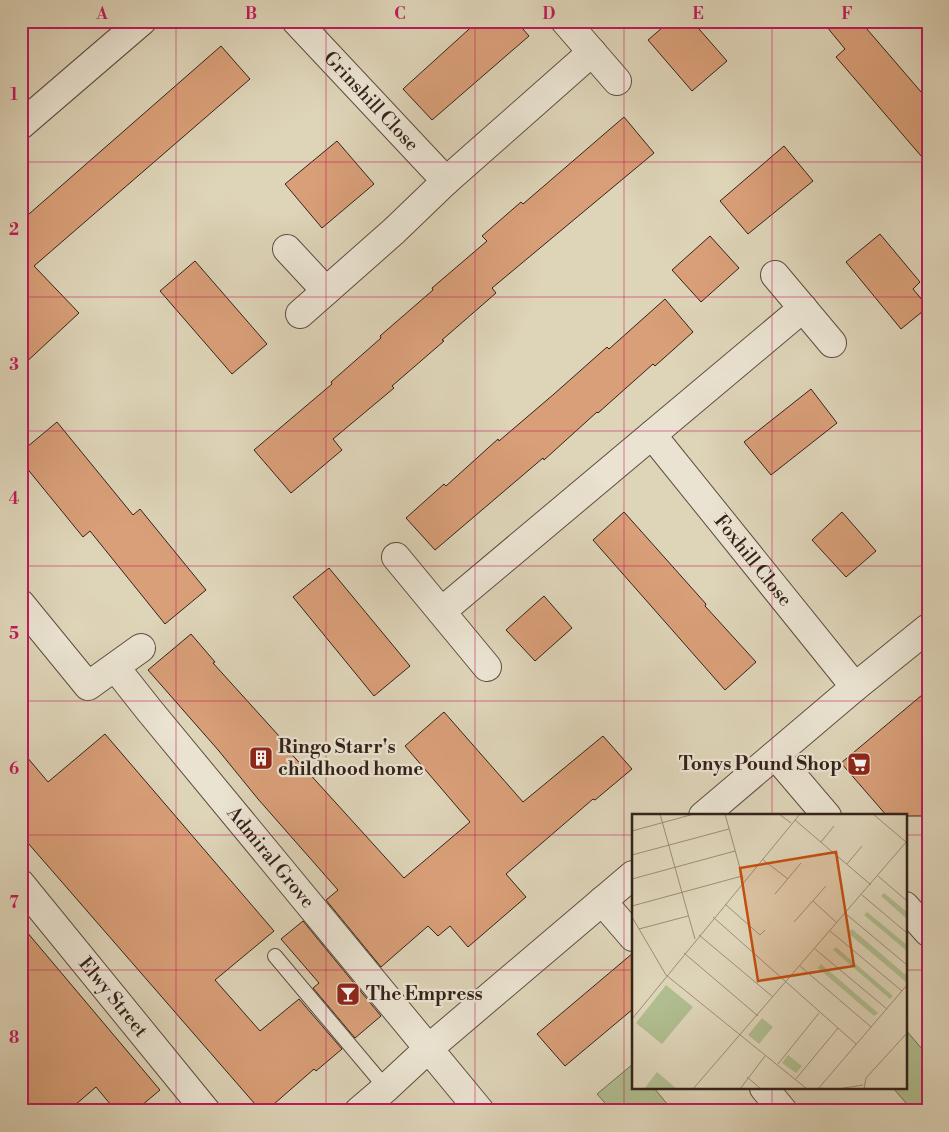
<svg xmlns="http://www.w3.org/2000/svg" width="949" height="1132" font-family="'Libre Bodoni',serif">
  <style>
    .green { fill: #b0bd8f; stroke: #727054 }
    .building { fill: #d99f78; stroke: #34221a }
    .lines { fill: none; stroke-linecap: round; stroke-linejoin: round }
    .lane-casing { stroke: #5e4e42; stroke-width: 16 }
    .street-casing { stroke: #5e4e42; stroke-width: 30 }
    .lane { stroke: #eae3d1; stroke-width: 14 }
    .street { stroke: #eae3d1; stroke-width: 28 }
    .grid { fill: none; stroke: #c2185b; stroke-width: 1; stroke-opacity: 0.55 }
    .labels { text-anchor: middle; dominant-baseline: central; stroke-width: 4.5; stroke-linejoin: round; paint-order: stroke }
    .street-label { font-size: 19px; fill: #34221a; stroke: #eae3d1 }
    .poi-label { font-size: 19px; font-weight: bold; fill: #34221a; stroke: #eae3d1; text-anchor: start }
    .inset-road { fill: none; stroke: #9a8d79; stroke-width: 1 }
    .view { fill: #c44e0f; fill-opacity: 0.15; stroke: #c44e0f; stroke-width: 2.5 }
    .inset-edge { fill: none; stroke: #34221a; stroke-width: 2.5 }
    .neatline { fill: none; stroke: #c2185b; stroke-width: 2 }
    .grid-label { font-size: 16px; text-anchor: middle; font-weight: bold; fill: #c2185b }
  </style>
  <rect width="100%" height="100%" fill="#ded4b8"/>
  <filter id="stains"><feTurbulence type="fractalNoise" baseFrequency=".004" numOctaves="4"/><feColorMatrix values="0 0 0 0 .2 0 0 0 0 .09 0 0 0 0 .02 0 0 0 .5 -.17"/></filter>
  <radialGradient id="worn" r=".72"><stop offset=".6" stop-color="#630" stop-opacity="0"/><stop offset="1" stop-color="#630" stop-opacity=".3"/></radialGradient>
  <path class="green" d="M905 1029 928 1056V1111H913L893 1088H905Z
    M633 1064V1088H654L673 1111H612L597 1094Z"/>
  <path class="building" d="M478 21H516L529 36 432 120 403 89Z
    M670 21H692L727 61 692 91 648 40Z
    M822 21H860L928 100V164L836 57 845 49Z
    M221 46 250 79 34 266 79 313 21 367V221Z
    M624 117 654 153 492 288 496 293 442 340 444 341 392 386 394 388 333 439 342 450 291 493 254 450 332 384 331 382 381 338 380 336 433 290 432 288 487 241 482 236 521 202 523 204Z
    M337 141 374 184 322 228 285 184Z
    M784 146 813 181 748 234 720 201Z
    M880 234 920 282 913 289 928 307 901 329 846 262Z
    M710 236 739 268 701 302 672 270Z
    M195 261 267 344 232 374 160 291Z
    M665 299 693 332 655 366 653 364 598 413 597 412 544 460 543 458 435 550 406 518 444 484 446 486 498 439 499 441 554 394 607 347 609 349Z
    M811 389 837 423 771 475 744 442Z
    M57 422 133 515 140 509 206 590 165 624 90 531 83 537 21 461V452Z
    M624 512 706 604 705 606 756 662 725 690 593 540Z
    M842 512 876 551 846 577 812 540Z
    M329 568 410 666 374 696 293 597Z
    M544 596 572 628 535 661 506 630Z
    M191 634 215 662 213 663 279 736 288 748 287 749 404 878 470 822 405 746 444 712 523 802 603 736 632 769 595 800 593 799 506 874 526 897 468 947 450 926 438 936 428 926 381 967 326 900 338 890 258 799 219 751 148 670Z
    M928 690V816H887L841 763Z
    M105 734 274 931 215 980 260 1031 299 999 342 1049 316 1071 314 1069 266 1111H261L21 835V750L48 782Z
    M303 921 381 1016 355 1038 313 988 319 983 281 939Z
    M21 925 160 1090 135 1111H116L96 1087 68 1111H21Z
    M633 953V1009L565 1066 537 1034Z"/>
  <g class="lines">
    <g class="lane-casing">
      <path id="lane" d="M275 956 386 1088"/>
    </g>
    <g class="street-casing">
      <g id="street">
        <path id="s1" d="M296 21 446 181"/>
        <path d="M565 21 617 81"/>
        <path d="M21 125 142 21"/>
        <path d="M287 249 326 291"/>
        <path d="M775 275 832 343"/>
        <path d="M300 314 394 231 446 181 592 52"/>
        <path id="s2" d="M652 435 855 687"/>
        <path d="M396 557 487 667"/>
        <path d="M21 604 88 686 141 648"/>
        <path d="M442 611 803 308"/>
        <path id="s3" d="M115 667 149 710 480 1111"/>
        <path d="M775 755 827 816"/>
        <path d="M703 816 855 687 928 628"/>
        <path id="s4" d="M21 884 206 1111"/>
        <path d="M602 901 633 937"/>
        <path d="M905 906 928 932"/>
        <path d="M764 1088 783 1111"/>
        <path d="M359 1111 386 1088 428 1049 633 875"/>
      </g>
    </g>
    <use href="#lane" class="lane"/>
    <use href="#street" class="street"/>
  </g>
  <path class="grid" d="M176 21V1111M326 21V1111M475 21V1111M624 21V1111M772 21V816M21 162H928M21 297H928M21 431H928M21 566H928M21 701H928M21 835H633M905 835H928M21 970H633M905 970H928M772 1088V1111"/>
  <defs>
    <g id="building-square" transform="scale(1.25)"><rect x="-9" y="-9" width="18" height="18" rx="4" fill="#8f2418" stroke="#eae3d1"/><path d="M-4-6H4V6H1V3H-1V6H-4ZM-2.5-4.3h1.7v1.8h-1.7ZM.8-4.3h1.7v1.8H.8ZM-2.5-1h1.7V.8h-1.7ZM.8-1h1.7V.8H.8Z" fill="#fff"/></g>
    <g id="supermarket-square" transform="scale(1.25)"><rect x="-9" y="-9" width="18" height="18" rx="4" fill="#8f2418" stroke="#eae3d1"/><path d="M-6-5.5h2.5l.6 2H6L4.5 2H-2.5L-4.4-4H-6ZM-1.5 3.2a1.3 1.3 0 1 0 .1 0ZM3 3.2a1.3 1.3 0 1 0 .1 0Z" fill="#fff"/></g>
    <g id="bar-square" transform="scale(1.25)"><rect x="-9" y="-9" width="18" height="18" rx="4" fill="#8f2418" stroke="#eae3d1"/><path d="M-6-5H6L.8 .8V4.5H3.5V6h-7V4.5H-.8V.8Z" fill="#fff"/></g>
  </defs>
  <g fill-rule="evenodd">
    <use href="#building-square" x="261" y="758"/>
    <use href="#supermarket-square" x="859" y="764"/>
    <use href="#bar-square" x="348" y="994"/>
  </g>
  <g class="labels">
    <g class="street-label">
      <text stroke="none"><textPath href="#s1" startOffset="110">Grinshill Close</textPath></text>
      <text stroke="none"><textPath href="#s2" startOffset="161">Foxhill Close</textPath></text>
      <text stroke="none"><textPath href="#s3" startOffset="246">Admiral Grove</textPath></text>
      <text stroke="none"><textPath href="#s4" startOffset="146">Elwy Street</textPath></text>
    </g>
    <g class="poi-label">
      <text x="278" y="747">Ringo Starr's<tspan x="278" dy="22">childhood home</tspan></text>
      <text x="842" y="764" text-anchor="end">Tonys Pound Shop</text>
      <text x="366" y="994">The Empress</text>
    </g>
  </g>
  <g transform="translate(632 814)">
    <rect width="275" height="275" fill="#ded4b8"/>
    <path d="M252 79 275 98V105L249 82ZM235 98 275 131V137L232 101ZM220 115 275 162 274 168 216 119ZM204 133 261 182 258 185 201 136ZM189 150 246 199 242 202 186 154ZM34 171 61 193 30 230 4 209ZM130 204 141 213 127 230 116 221ZM156 241 170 252 164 259 150 249ZM25 258 45 275H12Z" fill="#b0bd8f"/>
    <path class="inset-road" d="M28 0 63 125M93 0 111 65M147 0 159 9M241 0 274 28M163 6 239 71M0 17 62 0M189 28 202 12M0 41 97 15M130 45 156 65M215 50 230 32M246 62 275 87M0 65 103 37M143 80 169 49M230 81 275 119M181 87 205 109M93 90 128 121 133 116M0 92 110 62M214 100 275 151M0 103 34 161 175 275M81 103 224 230M162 108 194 72M7 115 56 102M198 117 270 177M67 121 141 183M183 135 255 195M52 139 126 202M168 152 239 213M0 205 168 0M146 250 187 199M115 263 129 275M163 266 206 214M61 275 275 27M108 275 133 242M186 275 275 171M206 275 231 271M232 275 234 264 275 219"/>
    <path class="view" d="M204 38 222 152 126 167 108 54Z"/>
    <rect width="275" height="275" class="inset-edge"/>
  </g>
  <rect width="949" height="1132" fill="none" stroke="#ded4b8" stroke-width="55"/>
  <rect x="28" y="28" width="894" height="1076" class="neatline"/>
  <g class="grid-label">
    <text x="102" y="19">A</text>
    <text x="251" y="19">B</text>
    <text x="400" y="19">C</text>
    <text x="549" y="19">D</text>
    <text x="698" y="19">E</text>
    <text x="847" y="19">F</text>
    <text x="14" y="100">1</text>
    <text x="14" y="235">2</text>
    <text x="14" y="370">3</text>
    <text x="14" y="504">4</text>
    <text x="14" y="639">5</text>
    <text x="14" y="774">6</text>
    <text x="14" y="908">7</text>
    <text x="14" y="1043">8</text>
  </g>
  <rect width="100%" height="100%" filter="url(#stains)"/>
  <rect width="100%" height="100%" fill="url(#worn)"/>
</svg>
